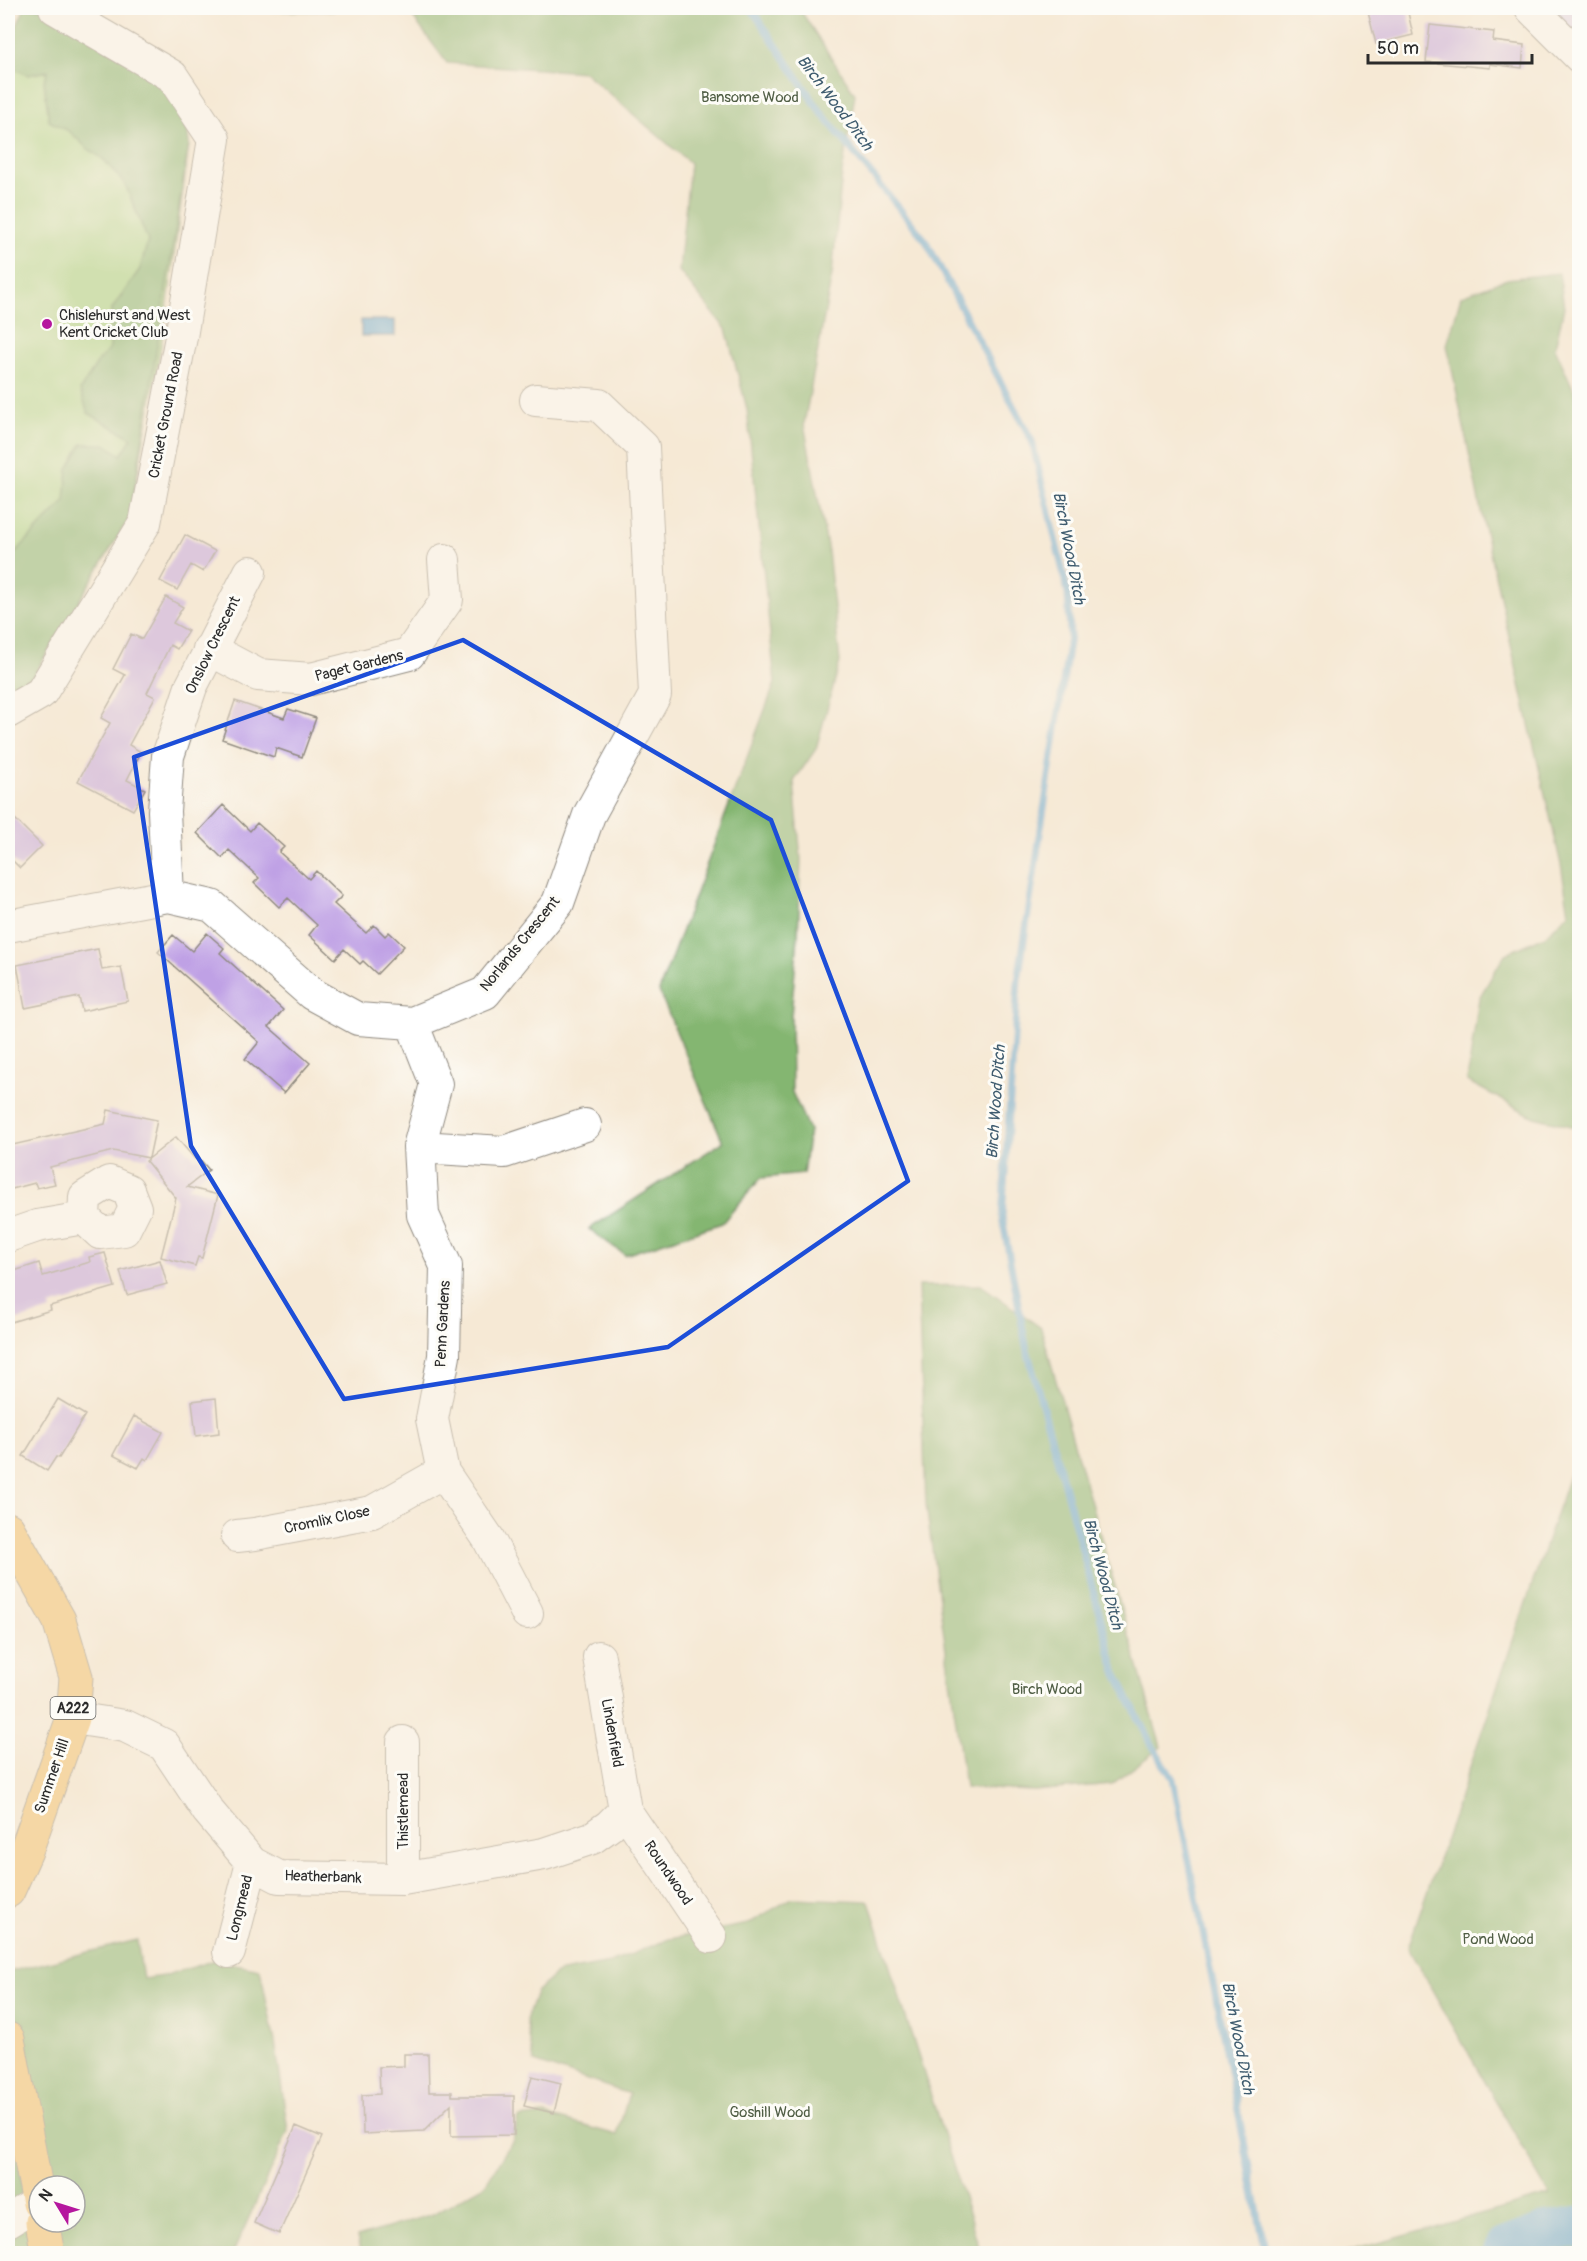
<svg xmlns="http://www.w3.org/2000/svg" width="1587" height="2261" font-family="Pangolin,sans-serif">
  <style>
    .built { fill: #ded5f5 }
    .green { fill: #a5d583; stroke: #688057; stroke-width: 1.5 }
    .forest { fill: #84b671; stroke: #58704e; stroke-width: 1.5 }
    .water { fill: #5da5d4; stroke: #446880; stroke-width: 1.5 }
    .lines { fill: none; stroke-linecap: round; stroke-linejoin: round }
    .stream { stroke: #5da5d4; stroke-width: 7 }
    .river { stroke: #5da5d4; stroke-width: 39 }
    .building { fill: #bfa1e5 }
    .minor-casing { stroke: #908a80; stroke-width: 34 }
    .major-casing { stroke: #908a80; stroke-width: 35 }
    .minor { stroke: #fff; stroke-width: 32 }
    .major { stroke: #f4c16a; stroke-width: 33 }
    .marked { fill: none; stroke: #1d4ed8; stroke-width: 4.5; stroke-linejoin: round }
    .poi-dot { fill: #b5179e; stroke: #fdfcf7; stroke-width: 2 }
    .labels { text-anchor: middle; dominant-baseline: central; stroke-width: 6; stroke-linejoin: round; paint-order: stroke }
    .shield { fill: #fdfcf7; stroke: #6a6a68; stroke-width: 1.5 }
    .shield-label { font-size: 14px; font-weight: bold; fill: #2b2b2b }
    .park-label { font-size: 15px; fill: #505e45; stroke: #fdfcf7 }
    .poi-label { font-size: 15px; fill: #2b2b2b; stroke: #fdfcf7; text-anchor: start }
    .street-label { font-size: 15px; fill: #2b2b2b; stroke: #fdfcf7 }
    .water-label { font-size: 16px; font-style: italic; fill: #3f5c6f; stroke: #fdfcf7 }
  </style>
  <rect width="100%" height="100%" fill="#fdfcf7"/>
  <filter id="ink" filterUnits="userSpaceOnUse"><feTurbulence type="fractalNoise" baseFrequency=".0167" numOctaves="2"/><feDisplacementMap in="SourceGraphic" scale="12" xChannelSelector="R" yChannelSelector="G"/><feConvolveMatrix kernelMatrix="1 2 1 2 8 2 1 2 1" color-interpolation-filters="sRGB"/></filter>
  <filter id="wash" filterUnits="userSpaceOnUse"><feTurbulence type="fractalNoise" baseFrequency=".008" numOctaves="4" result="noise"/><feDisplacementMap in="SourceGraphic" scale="24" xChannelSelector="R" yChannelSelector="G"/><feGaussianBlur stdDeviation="1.35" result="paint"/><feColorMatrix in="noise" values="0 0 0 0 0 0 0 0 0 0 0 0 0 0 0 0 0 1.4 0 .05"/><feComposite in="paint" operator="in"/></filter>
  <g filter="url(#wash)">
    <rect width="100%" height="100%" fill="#f6e9d5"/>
    <path class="built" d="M1545 8H1579V46Z"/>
    <path class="green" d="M25 8 189 144 164 329 130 517 31 680 8 693V45Z
      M241 8H334V11H241Z"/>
    <path class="forest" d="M25 8H42L163 83 186 116 189 144 130 517 31 680 8 693V560L65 501 68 469 82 444H105L121 455 132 438 88 413 80 390 98 362 110 348 112 309 140 269 148 241 125 184 103 159 87 148 69 131 49 121 44 81 48 71 28 75 8 66V45Z
      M406 8H799L855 94 842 173 832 275 804 424 828 551 840 662 816 749 794 781 801 860 798 936 791 1016 792 1092 809 1130 803 1174 761 1178 722 1223 625 1255 589 1229 723 1142 659 991 775 683 747 409 726 329 679 271 690 163 584 72 447 63Z
      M1559 273 1564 307 1555 348 1580 404 1579 1128 1534 1117 1467 1081 1479 998 1505 954 1545 936 1569 913 1561 865 1485 531 1447 345 1461 296 1507 279Z
      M981 1285 1041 1328 1161 1747 1112 1784 1034 1791 965 1788 926 1505 918 1286Z
      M1579 1447V2253H1342L1550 2195 1408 1948Z
      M792 1898 869 1901 981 2253 361 2254 357 2237 433 2214 485 2185 513 2140 518 2118 545 2115 617 2135 629 2094 534 2062 526 2020 536 1992 557 1973 610 1963 669 1939 748 1924Z
      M137 1940 143 1979 163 1976 215 1960 260 1969 275 2042 288 2131 233 2253H55L50 2222H75V2186H43L8 2000V1972Z
      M8 2104 35 2253H8Z
      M308 2247 309 2253H261Z"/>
    <path class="water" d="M361 320H395V336H361Z"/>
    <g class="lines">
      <path class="stream" d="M751 8 820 111 926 241 1032 441 1068 593 1070 636 1018 981 1002 1217 1026 1346 1115 1670 1149 1740 1173 1779 1266 2254"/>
      <path class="river" d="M1502 2254 1505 2247 1545 2232 1580 2226"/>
    </g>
    <g id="blocks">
      <path class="building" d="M1367 8H1407L1413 35 1376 44Z
        M1430 25 1494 32 1493 41 1524 45 1522 68 1490 64V68L1426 62Z
        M185 535 215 551 203 572 191 565 177 590 160 581Z
        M166 597 183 607 173 623 188 631 177 649 170 645 147 693 155 697 129 745 141 752 127 780 145 789 133 810 78 781 110 723 101 718 125 675 113 669 131 634 142 639Z
        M235 701 284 718 288 709 316 718 302 757 276 748 274 757 222 739Z
        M223 805 250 831 257 823 284 847 279 852 309 879 316 871 342 896 334 904 366 933 374 925 385 936 389 932 404 946 377 974 363 961 360 964 344 949 335 959 309 935 317 925 288 898 279 907 254 883 259 878 229 850 222 858 197 833Z
        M8 812 42 846 20 868 8 856Z
        M207 933 224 948 220 953 283 1010 269 1027 310 1063 284 1093 245 1059 259 1042 158 952 173 935 192 951Z
        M98 949 102 970 121 967 128 1001 82 1011 79 997 25 1008 17 965Z
        M108 1110 157 1120 149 1158 113 1151 50 1167 55 1184 37 1188 35 1183 8 1190V1146L105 1124Z
        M176 1137 195 1159 198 1157 209 1170 187 1187 218 1195 202 1258 198 1257 195 1266 161 1257 176 1198 146 1161Z
        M105 1253 115 1287 50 1306 51 1310 11 1322 8 1310V1273L39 1263 43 1276 90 1262 89 1257Z
        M160 1260 167 1284 127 1295 120 1271Z
        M216 1398 219 1433 196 1436 192 1401Z
        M58 1399 85 1415 59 1458 56 1457 47 1471 23 1456Z
        M134 1416 163 1432 147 1460 144 1458 138 1468 113 1455Z
        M404 2054H428L429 2092H452V2096H514V2135L451 2136V2104L424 2131 363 2134 362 2095 380 2094 379 2067 404 2066Z
        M532 2076 561 2083 554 2113 524 2106Z
        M296 2126 322 2137 279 2234 254 2223Z"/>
    </g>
  </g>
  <g filter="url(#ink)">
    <use href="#blocks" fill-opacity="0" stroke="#908a80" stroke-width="1.5"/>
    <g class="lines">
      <g class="minor-casing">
        <path id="minor" d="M1531 8 1580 57
          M209 649 258 675 311 679 409 654 447 600 444 560
          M8 712 41 693 145 523 181 337 214 139 172 76 55 8
          M168 896 164 811 168 756 191 687 250 572
          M8 926 168 896 212 906 312 994 358 1019 412 1023 485 993 558 903 589 815 655 695 643 447 599 405 536 400
          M412 1023 436 1084 419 1147 423 1215 446 1266 444 1356 432 1419 443 1472 488 1538 527 1613
          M419 1147 504 1152 585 1125
          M109 1182 128 1190 135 1208 124 1230 100 1233 84 1218 85 1197Z
          M8 1236 37 1226 84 1218
          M237 1536 255 1534 372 1512 443 1472
          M599 1657 625 1810 711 1937
          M73 1718 125 1726 164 1745 208 1811 252 1863 279 1877 403 1879 544 1854 592 1838 609 1826 625 1810
          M403 1879V1742
          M229 1952 252 1863
          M8 2221 39 2202"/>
      </g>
      <g class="major-casing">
        <path id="major" d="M8 1529 59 1620 76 1677 73 1718 26 1851 8 1891
          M8 2039 39 2203
          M42 2222 48 2254"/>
      </g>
      <use href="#minor" class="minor"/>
      <use href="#major" class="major"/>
    </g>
  </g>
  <path d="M0 0H1587V2261H0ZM463 640 771 820 908 1181 668 1347 344 1399 191 1146 134 757Z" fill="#f6e9d5" fill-opacity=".55" fill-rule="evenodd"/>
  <path class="marked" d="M463 640 771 820 908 1181 668 1347 344 1399 191 1146 134 757Z"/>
  <circle class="poi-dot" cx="47" cy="324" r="6"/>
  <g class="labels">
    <rect class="shield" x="50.5" y="1697" width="45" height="22" rx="4.5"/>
    <g class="shield-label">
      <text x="73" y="1708">A222</text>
    </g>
    <g class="park-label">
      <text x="750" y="97">Bansome Wood</text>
      <text x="1047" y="1689">Birch Wood</text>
      <text x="1498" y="1939">Pond Wood</text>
      <text x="770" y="2112">Goshill Wood</text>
    </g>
    <g class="poi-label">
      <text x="59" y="315">Chislehurst and West<tspan x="59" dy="17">Kent Cricket Club</tspan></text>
    </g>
    <g class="street-label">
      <text transform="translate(166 415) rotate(-79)">Cricket Ground Road</text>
      <text transform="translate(213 645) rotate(-64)">Onslow Crescent</text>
      <text transform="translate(359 666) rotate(-14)">Paget Gardens</text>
      <text transform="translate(520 944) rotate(-51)">Norlands Crescent</text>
      <text transform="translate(443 1324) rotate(-87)">Penn Gardens</text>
      <text transform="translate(327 1520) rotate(-12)">Cromlix Close</text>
      <text transform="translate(612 1733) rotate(80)">Lindenfield</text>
      <text transform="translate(52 1776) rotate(-71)">Summer Hill</text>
      <text transform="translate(403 1811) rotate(-90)">Thistlemead</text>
      <text transform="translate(668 1873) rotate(56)">Roundwood</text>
      <text transform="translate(323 1877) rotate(2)">Heatherbank</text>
      <text transform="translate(240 1908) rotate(-76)">Longmead</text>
    </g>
    <g class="water-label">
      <text transform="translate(835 103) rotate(53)">Birch Wood Ditch</text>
      <text transform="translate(1069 548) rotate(79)">Birch Wood Ditch</text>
      <text transform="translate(996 1102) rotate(-86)">Birch Wood Ditch</text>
      <text transform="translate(1103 1574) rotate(75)">Birch Wood Ditch</text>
      <text transform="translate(1238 2038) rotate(79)">Birch Wood Ditch</text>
    </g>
  </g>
  <rect width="1587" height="2261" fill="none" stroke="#fdfcf7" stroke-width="30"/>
  <g transform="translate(57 2204) rotate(308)"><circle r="28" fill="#fdfcf7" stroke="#a9a8a5" stroke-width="1.5"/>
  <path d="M0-4.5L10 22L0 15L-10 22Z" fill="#b5179e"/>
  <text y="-9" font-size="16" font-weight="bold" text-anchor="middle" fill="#2b2b2b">N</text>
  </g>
  <path d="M1368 54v9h164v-9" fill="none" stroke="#2b2b2b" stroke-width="3"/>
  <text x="1377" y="54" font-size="18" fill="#2b2b2b" stroke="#fdfcf7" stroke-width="4.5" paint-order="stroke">50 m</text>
</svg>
